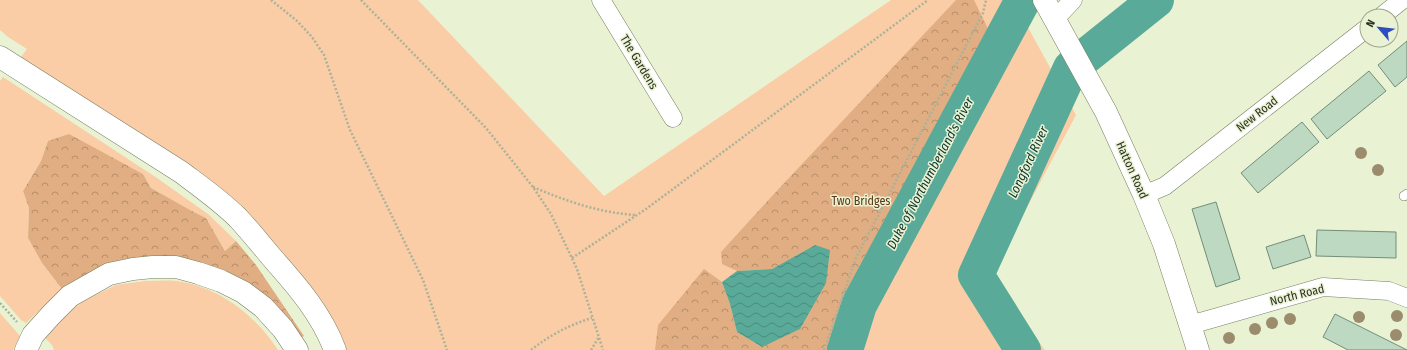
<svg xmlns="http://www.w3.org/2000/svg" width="1407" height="350" font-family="'Fira Sans Condensed',sans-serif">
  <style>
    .green { fill: #facda6 }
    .forest { fill: url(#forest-crowns) }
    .water { fill: url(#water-waves) }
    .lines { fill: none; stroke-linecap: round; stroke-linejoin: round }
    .river { stroke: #5aaa9a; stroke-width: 36 }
    .building { fill: #bdd9c2; stroke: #738d78 }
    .service-casing { stroke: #767e61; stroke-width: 10 }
    .minor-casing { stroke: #767e61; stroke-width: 19 }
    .tertiary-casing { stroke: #767e61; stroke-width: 23 }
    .trunk-casing { stroke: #767e61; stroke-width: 23 }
    .path { stroke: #aab299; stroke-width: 2.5; stroke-dasharray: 2 2; stroke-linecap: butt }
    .service { stroke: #fff; stroke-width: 9 }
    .minor { stroke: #fff; stroke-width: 18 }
    .tertiary { stroke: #fff; stroke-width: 22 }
    .trunk { stroke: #fff; stroke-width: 22 }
    .tree { fill: #9a8c6c }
    .labels { text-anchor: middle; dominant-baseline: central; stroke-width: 3; stroke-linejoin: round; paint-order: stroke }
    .street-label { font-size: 12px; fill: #2e3226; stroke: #e9f3d3 }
    .park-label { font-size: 12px; fill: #5a3817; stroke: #e9f3d3 }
    .water-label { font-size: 13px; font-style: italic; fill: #0c332d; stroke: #e9f3d3 }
  </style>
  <defs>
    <pattern id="forest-crowns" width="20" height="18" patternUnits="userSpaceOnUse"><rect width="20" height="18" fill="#e0ae82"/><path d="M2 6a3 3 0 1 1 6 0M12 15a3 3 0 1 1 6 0" fill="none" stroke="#b68e6a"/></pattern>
    <pattern id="water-waves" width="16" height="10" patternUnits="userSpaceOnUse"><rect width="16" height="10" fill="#5aaa9a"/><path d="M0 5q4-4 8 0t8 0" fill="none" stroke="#4b8b7d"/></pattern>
  </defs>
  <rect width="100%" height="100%" fill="#e9f3d3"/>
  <path class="green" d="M0 0H418L604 196 891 0H1013L1076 115 989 279 1045 350H340L269 243 17 62 27 49 8 37 0 30Z
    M3 77 157 178 208 214 236 241 225 251 206 218 192 211 151 188 143 174 126 165 48 141 41 161 23 191 29 208 28 238 42 263 62 289 26 323 21 320 0 296V81Z
    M145 281C155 281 166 280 176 281 218 286 255 315 278 350H54L52 345 44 337 59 319 83 301 116 285Z
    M0 313 20 336 13 350H0Z"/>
  <path class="forest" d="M956 0H974L990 33 859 267 829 350H655L658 325 704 269 722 282 730 304 737 332 762 347 815 245 772 269 737 271 722 264 721 252 773 195Z
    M69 134 143 174 151 188 192 211 206 218 225 251 236 241 256 265 304 336 298 339 205 265 62 289 42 263 28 238 29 208 23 191 41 161 48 141Z"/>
  <path class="water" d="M815 245 830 250 826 283 800 329 762 347 737 332 730 304 722 282 737 271 772 269Z"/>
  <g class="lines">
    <path class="river" d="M845 350 859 305 1023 0
      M1023 350 976 275 1071 68 1156 0"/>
  </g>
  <path class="building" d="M1407 41V77L1395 87 1378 65Z
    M1369 71 1386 91 1327 139 1311 119Z
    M1302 122 1319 142 1258 193 1241 173Z
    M1216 202 1240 279 1216 287 1192 209Z
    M1317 230 1396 232V258L1316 256Z
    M1304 235 1311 257 1273 269 1266 247Z
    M1335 314 1407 350H1348L1323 337Z"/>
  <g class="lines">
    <g class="service-casing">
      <path id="service" d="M1404 196 1407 194"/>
    </g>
    <g class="minor-casing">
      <path id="minor" d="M601 0 673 118
        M1382 16 1402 0
        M1055 19 1073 0
        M1144 195 1165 186 1367 28
        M1190 325 1323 287 1389 291 1407 298"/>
    </g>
    <g class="tertiary-casing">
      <path id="tertiary" d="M1044 0 1106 112 1144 195 1164 244 1198 350"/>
    </g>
    <g class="trunk-casing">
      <path id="trunk" d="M0 57 181 172C201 187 221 201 238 218 251 232 262 246 274 260 298 287 322 315 335 350
        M26 350 33 335 51 315 70 296 109 274 133 269 153 267H176L198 273 221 281 243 292 263 307 283 329 297 350"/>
    </g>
    <path class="path" d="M271 0 297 21 312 37 324 55 350 130 423 280 447 350
      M361 0 486 128 533 187 551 214 577 269 603 350
      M533 187C566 201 600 213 636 215
      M572 258 646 209 928 0
      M0 303 17 322
      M531 350C550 335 569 325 592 318
      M591 350 599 337
      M824 350 856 258 983 13 986 0"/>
    <use href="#service" class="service"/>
    <use href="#minor" class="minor"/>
    <use href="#tertiary" class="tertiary"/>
    <use href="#trunk" class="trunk"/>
  </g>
  <g class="tree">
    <circle cx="1361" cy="153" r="6"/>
    <circle cx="1378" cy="170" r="6"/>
    <circle cx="1397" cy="316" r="6"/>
    <circle cx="1359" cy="317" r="6"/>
    <circle cx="1290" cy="319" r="6"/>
    <circle cx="1272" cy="323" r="6"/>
    <circle cx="1255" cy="329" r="6"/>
    <circle cx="1396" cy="335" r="6"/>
    <circle cx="1229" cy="338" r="6"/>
  </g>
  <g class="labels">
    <g class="street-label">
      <text transform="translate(639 62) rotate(59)">The Gardens</text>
      <text transform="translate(1257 114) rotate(-38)">New Road</text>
      <text transform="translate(1132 170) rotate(66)">Hatton Road</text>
      <text transform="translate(1297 295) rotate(-14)">North Road</text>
    </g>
    <g class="park-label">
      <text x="861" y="201">Two Bridges</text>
    </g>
    <g class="water-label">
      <text transform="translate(1028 162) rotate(-65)">Longford River</text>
      <text transform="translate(930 173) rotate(-62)">Duke of Northumberland's River</text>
    </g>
  </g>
  <g transform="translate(1379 28) rotate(298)"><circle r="19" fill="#e9f3d3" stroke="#9ea68e"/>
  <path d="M0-3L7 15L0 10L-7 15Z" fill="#304dbd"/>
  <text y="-6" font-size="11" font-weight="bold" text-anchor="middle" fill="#2e3226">N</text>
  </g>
</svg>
